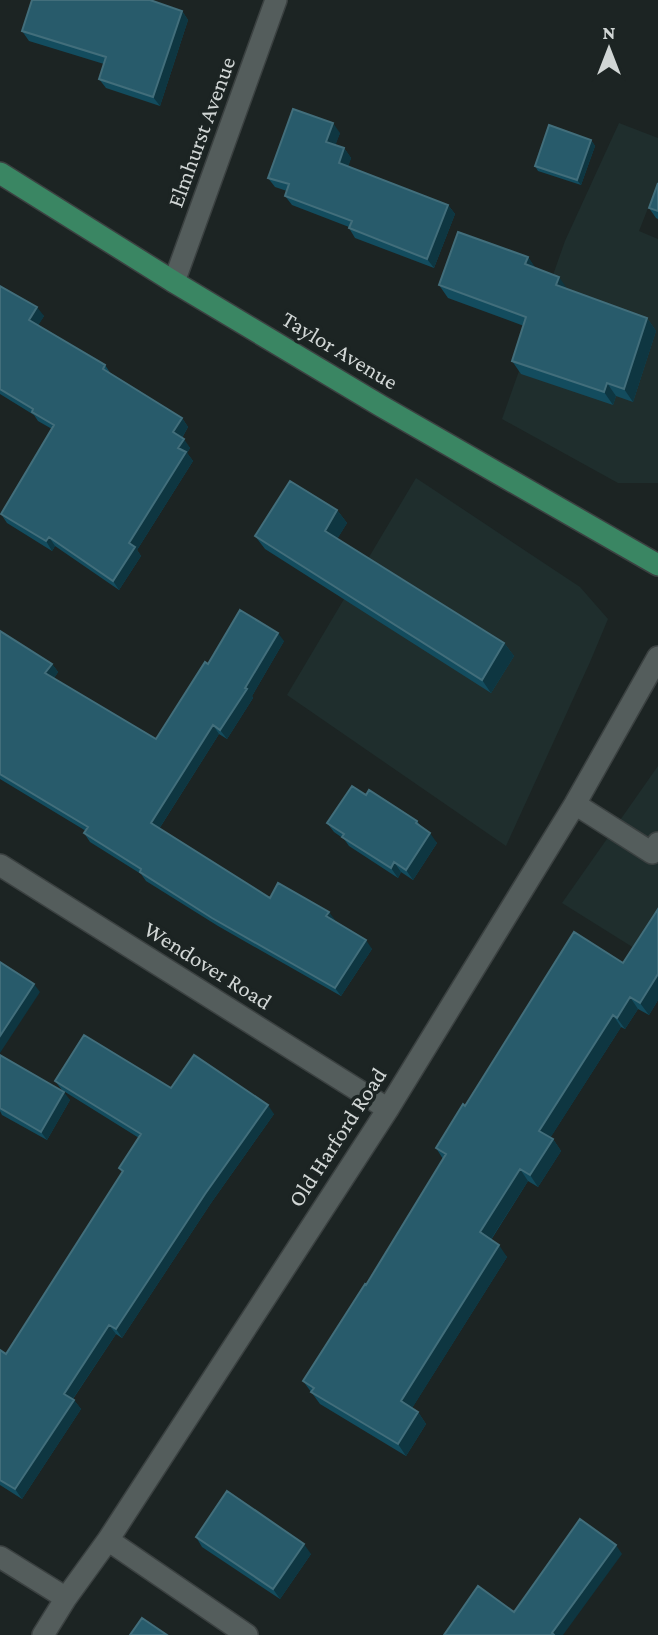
<svg xmlns="http://www.w3.org/2000/svg" width="658" height="1635" font-family="'Crimson Pro',serif">
  <style>
    .built { fill: #1f2e2d }
    .lines { fill: none; stroke-linecap: round; stroke-linejoin: round }
    .minor-casing { stroke: #3b4141; stroke-width: 24 }
    .major-casing { stroke: #3b4141; stroke-width: 24 }
    .minor { stroke: #545d5c; stroke-width: 21 }
    .major { stroke: #3a8663; stroke-width: 21 }
    .wall { fill: #134c5e }
    .shaded-wall { fill: #0e3641 }
    .building { fill: #285b6b; stroke: #426e7b; stroke-width: 2 }
    .labels { text-anchor: middle; dominant-baseline: central; stroke-width: 7; stroke-linejoin: round; paint-order: stroke }
    .street-label { font-size: 23px; fill: #d1d6d5; stroke: #1c2423 }
  </style>
  <rect width="100%" height="100%" fill="#1c2423"/>
  <path class="built" d="M619 123 658 138V183L639 231 658 239V483H618L502 419 565 241Z
    M416 478 580 587 608 619 590 662 506 846 287 695Z
    M658 766V963L562 903Z"/>
  <g class="lines">
    <g class="minor-casing">
      <path id="minor" d="M174 282 276 0
        M575 804 652 853 658 843
        M0 865 388 1109
        M108 1540 247 1635
        M0 1557 66 1598
        M43 1635 66 1598 108 1540 388 1109 575 804 658 657"/>
    </g>
    <g class="major-casing">
      <path id="major" d="M0 173 174 282 381 406 658 565"/>
    </g>
    <use href="#minor" class="minor"/>
    <use href="#major" class="major"/>
  </g>
  <path class="wall" d="M31 0H150L182 11 188 20 160 106 106 88 99 79 104 64 29 41 22 31 32 0Z
    M340 133 335 145 344 148 351 158 348 166 448 205 455 214 434 268 355 238 349 228V227L292 205 285 196 287 191 275 187 268 178Z
    M591 140 595 146 581 185 538 171 535 166Z
    M658 183V219L656 218 649 208Z
    M528 257 535 268 568 289 647 318 656 331 633 402 616 396 613 405 521 374 512 361 524 326 448 298 439 285Z
    M0 286 44 316 38 325 105 365 111 374 182 418 188 427 182 438 190 448 187 453 193 461 137 550 141 556 119 590 55 546 52 551 7 523 1 514 52 429 38 421 34 415 0 394Z
    M337 510 347 523 337 539 504 643 514 656 491 693 265 549 255 536Z
    M0 631 52 664 58 672 54 678 156 739 208 664 284 641 252 696 253 698 227 739 219 734 159 829 270 898 335 920V921L372 949 341 996 218 926 146 881 141 874 90 842 84 833 86 831 0 779Z
    M366 795 417 821 422 828 437 843 413 880 401 872 398 878 349 846 344 839 334 832 327 823Z
    M658 909V1000L649 1015 638 1009 625 1029 621 1027 550 1138 553 1139 561 1151 538 1187 528 1181 491 1240 507 1257 412 1408 418 1412 426 1424 406 1456 320 1404 303 1381 366 1285 443 1159 436 1148 465 1106 623 963Z
    M0 1055 70 1100 47 1140 2 1115 0 1111Z
    M55 1081 171 1088 274 1114 211 1203 122 1338 116 1334 73 1399 81 1409 22 1499 0 1485V1350L6 1354 122 1172 119 1168 139 1138 62 1090Z
    M196 1537 311 1554 280 1599 202 1547Z"/>
  <path class="shaded-wall" d="M182 11 188 20 160 106 153 97Z
    M333 123 340 133 333 152 326 142Z
    M591 140 595 146 581 185 577 180Z
    M344 148 351 158 346 173 339 163Z
    M448 205 455 214 434 268 427 259Z
    M528 257 537 270 525 264Z
    M559 277 568 290 556 285Z
    M37 307 44 316 36 329 29 320Z
    M647 318 656 331 633 402 624 389Z
    M607 383 616 396 613 405 604 392Z
    M182 418 188 427 180 441 173 432Z
    M184 439 190 448 187 453 193 461 137 550 141 556 119 590 113 581 129 543 178 448Z
    M337 510 347 523 334 544 325 531Z
    M49 537 55 546 52 551 46 541Z
    M278 633 284 641 252 696 253 698 227 739 220 730Z
    M504 643 514 656 491 693 482 680Z
    M52 664 58 672 52 682 45 673Z
    M213 725 219 734 157 832 151 823Z
    M430 833 437 843 413 880 406 870Z
    M394 862 401 872 398 878 391 868Z
    M329 912 335 920 332 925 326 916Z
    M366 940 372 949 341 996 335 988Z
    M658 974V1000L649 1015 640 1003Z
    M34 984 40 992 0 1053V1036Z
    M630 997 638 1009 625 1029 617 1018Z
    M613 1015 621 1027 547 1143 539 1131Z
    M64 1092 70 1100 47 1140 41 1132Z
    M268 1105 274 1114 211 1203 122 1338 116 1329 205 1194Z
    M553 1139 561 1151 538 1187 530 1175Z
    M520 1169 528 1181 488 1244 480 1232Z
    M499 1245 507 1257 409 1413 401 1401Z
    M109 1325 116 1334 70 1403 64 1394Z
    M74 1400 81 1409 22 1499 15 1489Z
    M418 1412 426 1424 406 1456 398 1444Z
    M304 1544 311 1554 280 1599 273 1589Z
    M616 1545 622 1554 563 1635H553L552 1633Z"/>
  <path class="building" d="M32 0H150L182 11 153 97 99 79 106 57 22 31Z
    M293 109 333 123 326 142 344 148 339 163 448 205 427 259 349 228 352 221 285 196 289 184 268 178Z
    M549 125 591 140 577 180 535 166Z
    M658 183V211L649 208Z
    M458 232 528 257 525 264 559 277 556 285 647 318 624 389 607 383 604 392 512 361 526 317 439 285Z
    M0 286 37 307 29 320 105 365 103 369 182 418 173 432 184 439 178 448 186 452 129 543 135 547 113 581 49 537 46 541 1 514 54 425 32 412 33 409 0 389Z
    M290 481 337 510 325 531 504 643 482 680 255 536Z
    M240 610 278 633 245 688 247 689 220 730 213 725 151 823 270 898 278 883 329 912 326 916 366 940 335 988 212 918 140 872 141 869 84 833 88 827 0 774V631L52 664 45 673 156 739 205 662 208 664Z
    M352 786 366 795 369 790 417 821 416 823 430 833 406 870 394 862 391 868 342 837 344 834 327 823Z
    M658 909V974L640 1003 630 997 617 1018 613 1015 539 1131 553 1139 530 1175 520 1169 480 1232 499 1245 401 1401 418 1412 398 1444 311 1392 314 1388 303 1381 365 1284 366 1285 446 1154 436 1148 463 1104 465 1106 574 932 623 963Z
    M0 962 34 984 0 1036Z
    M84 1035 171 1088 194 1055 268 1105 205 1194 116 1329 109 1325 64 1394 74 1400 15 1489 0 1480V1350L6 1354 123 1171 119 1168 141 1134 55 1081Z
    M0 1055 64 1092 41 1132 0 1108Z
    M227 1491 304 1544 273 1589 196 1537Z
    M580 1519 616 1545 552 1633 554 1635H444L478 1586 514 1612Z
    M142 1618 167 1635H130Z"/>
  <g class="labels">
    <g class="street-label">
      <text transform="translate(201 132) rotate(-70)">Elmhurst Avenue</text>
      <text transform="translate(340 350) rotate(31)">Taylor Avenue</text>
      <text transform="translate(208 965) rotate(32)">Wendover Road</text>
      <text transform="translate(337 1137) rotate(-57)">Old Harford Road</text>
    </g>
  </g>
  <g transform="translate(609 49)" stroke="#1c2423" stroke-width="5" paint-order="stroke">
  <path d="M0-5L12 26L0 18L-12 26Z" fill="#d1d6d5"/>
  <text y="-10" font-size="19" font-weight="bold" text-anchor="middle" fill="#d1d6d5">N</text>
  </g>
</svg>
